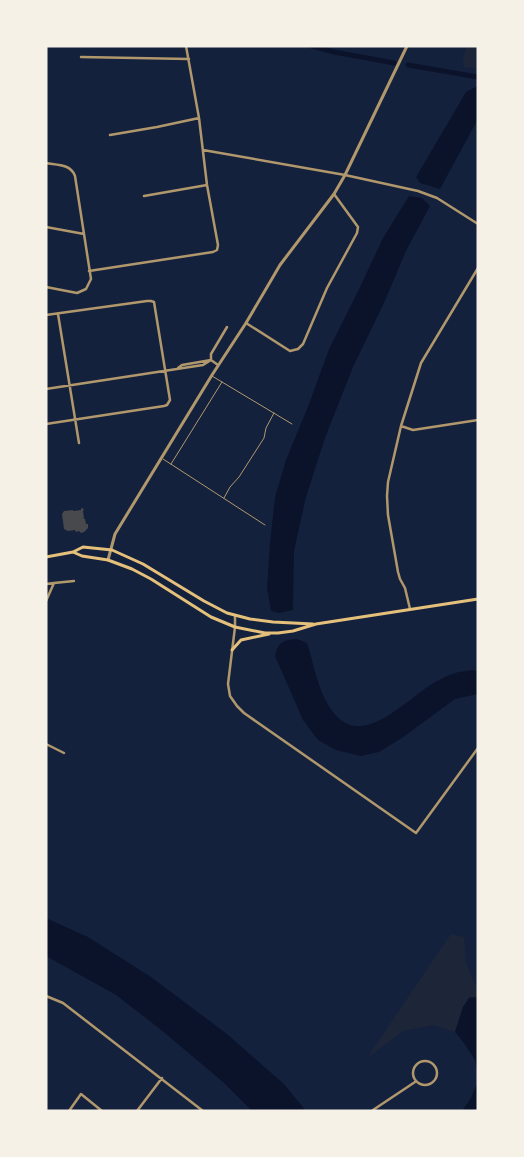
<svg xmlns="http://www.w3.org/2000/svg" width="524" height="1157" font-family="Raleway,sans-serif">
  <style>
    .green { fill: #1d2539 }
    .water { fill: #0b132b }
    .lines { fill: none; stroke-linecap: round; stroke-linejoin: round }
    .canal { stroke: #0b132b; stroke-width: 5 }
    .building { fill: #48494c }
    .service { stroke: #b1986c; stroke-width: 1 }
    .minor { stroke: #b1986c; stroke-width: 2.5 }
    .tertiary { stroke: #b1986c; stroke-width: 3 }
    .secondary { stroke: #e5c07b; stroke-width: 3 }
  </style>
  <rect width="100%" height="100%" fill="#14213d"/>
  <path class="green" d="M467 46H478V68L464 67 463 58Z
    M451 934 464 937 466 963 475 984 478 985V1000L475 997 468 998 463 1007 455 1032 434 1025 403 1031 367 1058Z"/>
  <path class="water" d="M477 86 478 87V119L440 189 420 183 416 177 466 92Z
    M409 196 422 198 430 206 406 251 384 303 353 367 325 438 306 497 294 551 293 610 279 613 271 611 267 588 270 543 275 497 286 460 309 404 329 349 361 285 383 238Z
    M297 639 307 643C313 661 316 680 324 697 354 760 399 704 435 682 443 678 450 674 459 672 466 671 471 669 478 671V694L455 699 402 738 379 752 361 756 336 750 318 740 303 720 275 656C278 642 283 640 297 639Z
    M46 918 88 937 151 977 227 1034 284 1084 306 1111H252L223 1082 160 1029 116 995 46 956Z
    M475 997 478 1000V1075L475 1060 464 1043 455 1032 463 1007 469 998Z
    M478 1081V1108L471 1111H462L471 1098Z"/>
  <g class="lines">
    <path class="canal" d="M312 46 334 52 394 63
      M408 65 478 77"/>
  </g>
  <path class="building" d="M81 508 84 509 83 511 84 519H85L86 524H88V528L84 532 81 533 79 531 76 532 75 530 68 531 64 529 62 514 64 511 73 510V511L81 510Z"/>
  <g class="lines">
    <path class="service" d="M212 376 292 424
      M163 459 265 525
      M171 464 222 382
      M224 498 230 487 239 477 264 438 266 428 274 413"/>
    <path class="minor" d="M81 57 189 59
      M110 135 157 127 199 118
      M203 150 345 175 418 191 437 198 478 224
      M46 163C57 165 71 164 75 176L91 279 86 289 77 293 46 287
      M144 196 207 185
      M46 227 84 234
      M89 271 213 252 217 250 218 245 207 185 199 118 186 46
      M58 314 79 443
      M46 315 147 301H151L154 302 170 400 167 405 164 406 46 424
      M246 323 290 351 298 349 303 344 327 288 357 233 358 227 334 194
      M211 360V354L227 327
      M178 368 182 365 211 360 218 365
      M46 389 203 365 211 360
      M401 426 413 430 478 420
      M54 583 74 581
      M46 584 54 583 46 601
      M410 609 405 588 400 579 398 572 388 515 387 496 388 482 401 426 421 363 478 268
      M235 615V627L228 684 230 696 237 706 244 713 416 833 478 748
      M46 744 64 753
      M46 996 63 1003 203 1111
      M413 1073a12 12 0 1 1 24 0a12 12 0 1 1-24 0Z
      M69 1111 81 1094 102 1111
      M137 1111 162 1078
      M374 1111 373 1110 415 1082"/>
    <path class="tertiary" d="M108 560 115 534 212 375 246 323 280 265 334 194 345 175 407 46"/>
    <path class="secondary" d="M73 552 82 556 108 560 132 569 151 579 211 617 235 627 265 633H278L293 631 316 624 478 599
      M46 557 73 552 83 547 112 550 143 564 204 601 227 613 250 619 273 622 313 624
      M232 650 241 640 269 634"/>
  </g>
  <rect width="524" height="1157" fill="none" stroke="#f6f1e7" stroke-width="95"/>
</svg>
